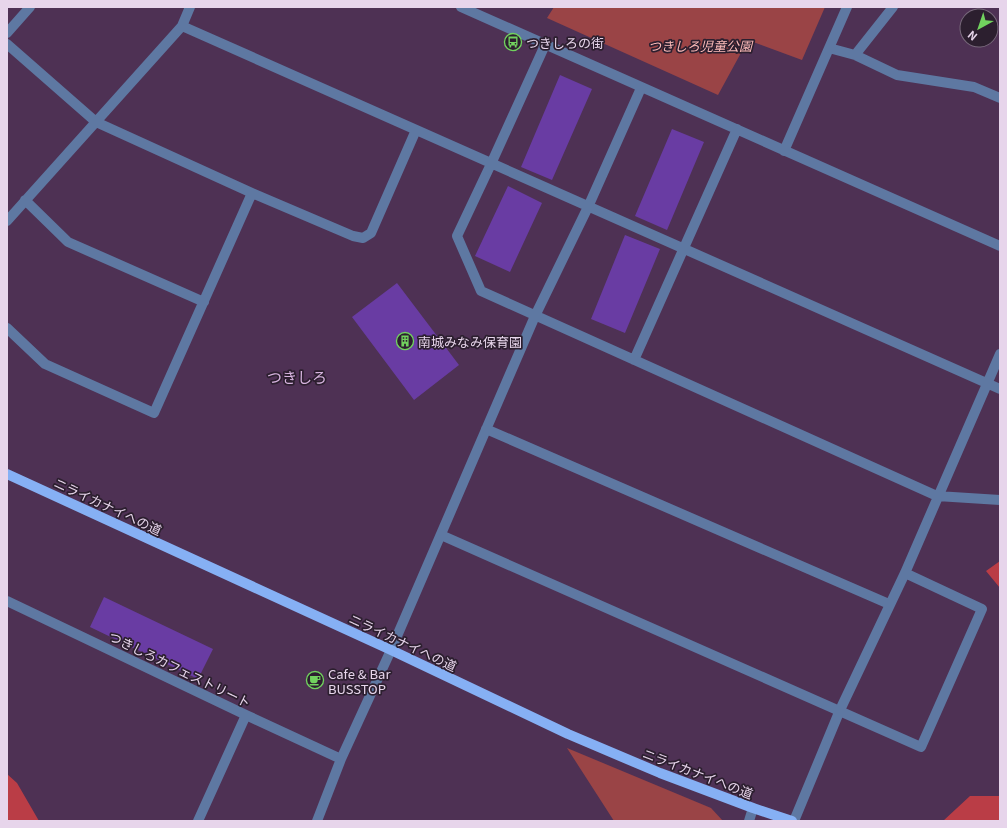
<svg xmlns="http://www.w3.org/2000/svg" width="1007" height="828" font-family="Georgia,'Noto Sans JP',serif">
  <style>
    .green { fill: #9a4446 }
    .forest { fill: #ba3d46 }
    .building { fill: #693ca3 }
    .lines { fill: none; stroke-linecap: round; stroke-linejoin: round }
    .minor { stroke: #5e78a2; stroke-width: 10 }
    .major { stroke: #86b0f4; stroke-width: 10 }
    .labels { text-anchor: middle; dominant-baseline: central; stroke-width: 3.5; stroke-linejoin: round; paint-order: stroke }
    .poi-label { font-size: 13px; fill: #e7d5eb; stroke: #2c1f2f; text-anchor: start }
    .park-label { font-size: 13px; font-style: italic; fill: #fdbbb9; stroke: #2c1f2f }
    .street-label { font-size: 13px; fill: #e7d5eb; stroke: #2c1f2f }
    .quarter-label { font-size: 15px; fill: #d6b3de; stroke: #2c1f2f }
  </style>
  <rect width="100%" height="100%" fill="#4e3154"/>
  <path class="green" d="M554 7H825L802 60 748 40 718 95 547 18Z
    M567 748 711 808 723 821H614Z"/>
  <path class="forest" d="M1000 561V588L986 571Z
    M7 774 17 783 39 821H7Z
    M970 796H1000V821H943Z"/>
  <path class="building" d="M560 75 592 89 552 180 521 167Z
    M672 129 704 142 667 230 635 216Z
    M508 186 542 203 510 272 475 256Z
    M625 235 660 249 625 333 591 319Z
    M397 283 459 365 414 400 352 317Z
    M104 597 213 649 198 679 90 627Z"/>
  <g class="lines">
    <path class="minor" d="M461 7 1000 246
      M182 26 1000 389
      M7 33 30 7
      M7 44 96 122 252 193 154 413 45 364 7 328
      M545 45 491 164 457 236 481 291 937 496 1000 500
      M829 48 855 55 897 75 974 87 1000 98
      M855 55 893 7
      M784 151 847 7
      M252 193 353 236 363 238 371 233 416 130
      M25 200 68 242 204 302
      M7 221 182 26 190 7
      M634 360 737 129
      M486 429 889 604
      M441 535 921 747 982 609 905 573
      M7 601 246 715 341 759
      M198 821 246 715
      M317 821 341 759 391 650 535 316 588 207 641 88
      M749 821 753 808
      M794 821 840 710 905 573 1000 354"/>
    <path class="major" d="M7 474 391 650 568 734 660 773 753 808 792 821"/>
  </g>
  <defs>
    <g id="bus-ring" transform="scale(0.9)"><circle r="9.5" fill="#2c1f2f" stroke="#71d25e" stroke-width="1.5"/><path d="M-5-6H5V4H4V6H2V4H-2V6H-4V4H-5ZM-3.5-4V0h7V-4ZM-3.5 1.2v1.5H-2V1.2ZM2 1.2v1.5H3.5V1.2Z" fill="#71d25e"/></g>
    <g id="building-ring" transform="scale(0.9)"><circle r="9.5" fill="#2c1f2f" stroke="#71d25e" stroke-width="1.5"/><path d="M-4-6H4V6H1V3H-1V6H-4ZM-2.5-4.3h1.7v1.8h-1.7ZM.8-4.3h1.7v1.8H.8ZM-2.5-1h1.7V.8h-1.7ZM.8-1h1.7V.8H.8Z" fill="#71d25e"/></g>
    <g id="cafe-ring" transform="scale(0.9)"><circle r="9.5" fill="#2c1f2f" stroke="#71d25e" stroke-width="1.5"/><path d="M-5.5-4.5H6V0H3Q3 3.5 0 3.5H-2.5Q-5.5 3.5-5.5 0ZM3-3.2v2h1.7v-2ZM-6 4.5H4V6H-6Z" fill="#71d25e"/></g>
  </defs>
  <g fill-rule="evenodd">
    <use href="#bus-ring" x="513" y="42"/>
    <use href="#building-ring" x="405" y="341"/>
    <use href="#cafe-ring" x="315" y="680"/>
  </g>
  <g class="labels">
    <g class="poi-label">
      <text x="526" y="42">つきしろの街</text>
      <text x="418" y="341">南城みなみ保育園</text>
      <text x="328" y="673">Cafe &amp; Bar<tspan x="328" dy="15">BUSSTOP</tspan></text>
    </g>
    <g class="park-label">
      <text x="700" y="45">つきしろ児童公園</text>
    </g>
    <g class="street-label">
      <text transform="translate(108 506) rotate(25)">ニライカナイへの道</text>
      <text transform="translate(403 642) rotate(25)">ニライカナイへの道</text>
      <text transform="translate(180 669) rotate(26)">つきしろカフェストリート</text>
      <text transform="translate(698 773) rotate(21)">ニライカナイへの道</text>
    </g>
    <g class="quarter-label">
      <text x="297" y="376">つきしろ</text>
    </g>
  </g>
  <rect width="1007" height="828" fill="none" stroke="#e7d5eb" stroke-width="16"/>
  <g transform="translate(979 28) rotate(220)"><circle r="19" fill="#2c1f2f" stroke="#77687a"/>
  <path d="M0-3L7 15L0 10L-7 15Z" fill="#71d25e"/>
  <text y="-6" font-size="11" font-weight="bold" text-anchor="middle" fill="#e7d5eb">N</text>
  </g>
</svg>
